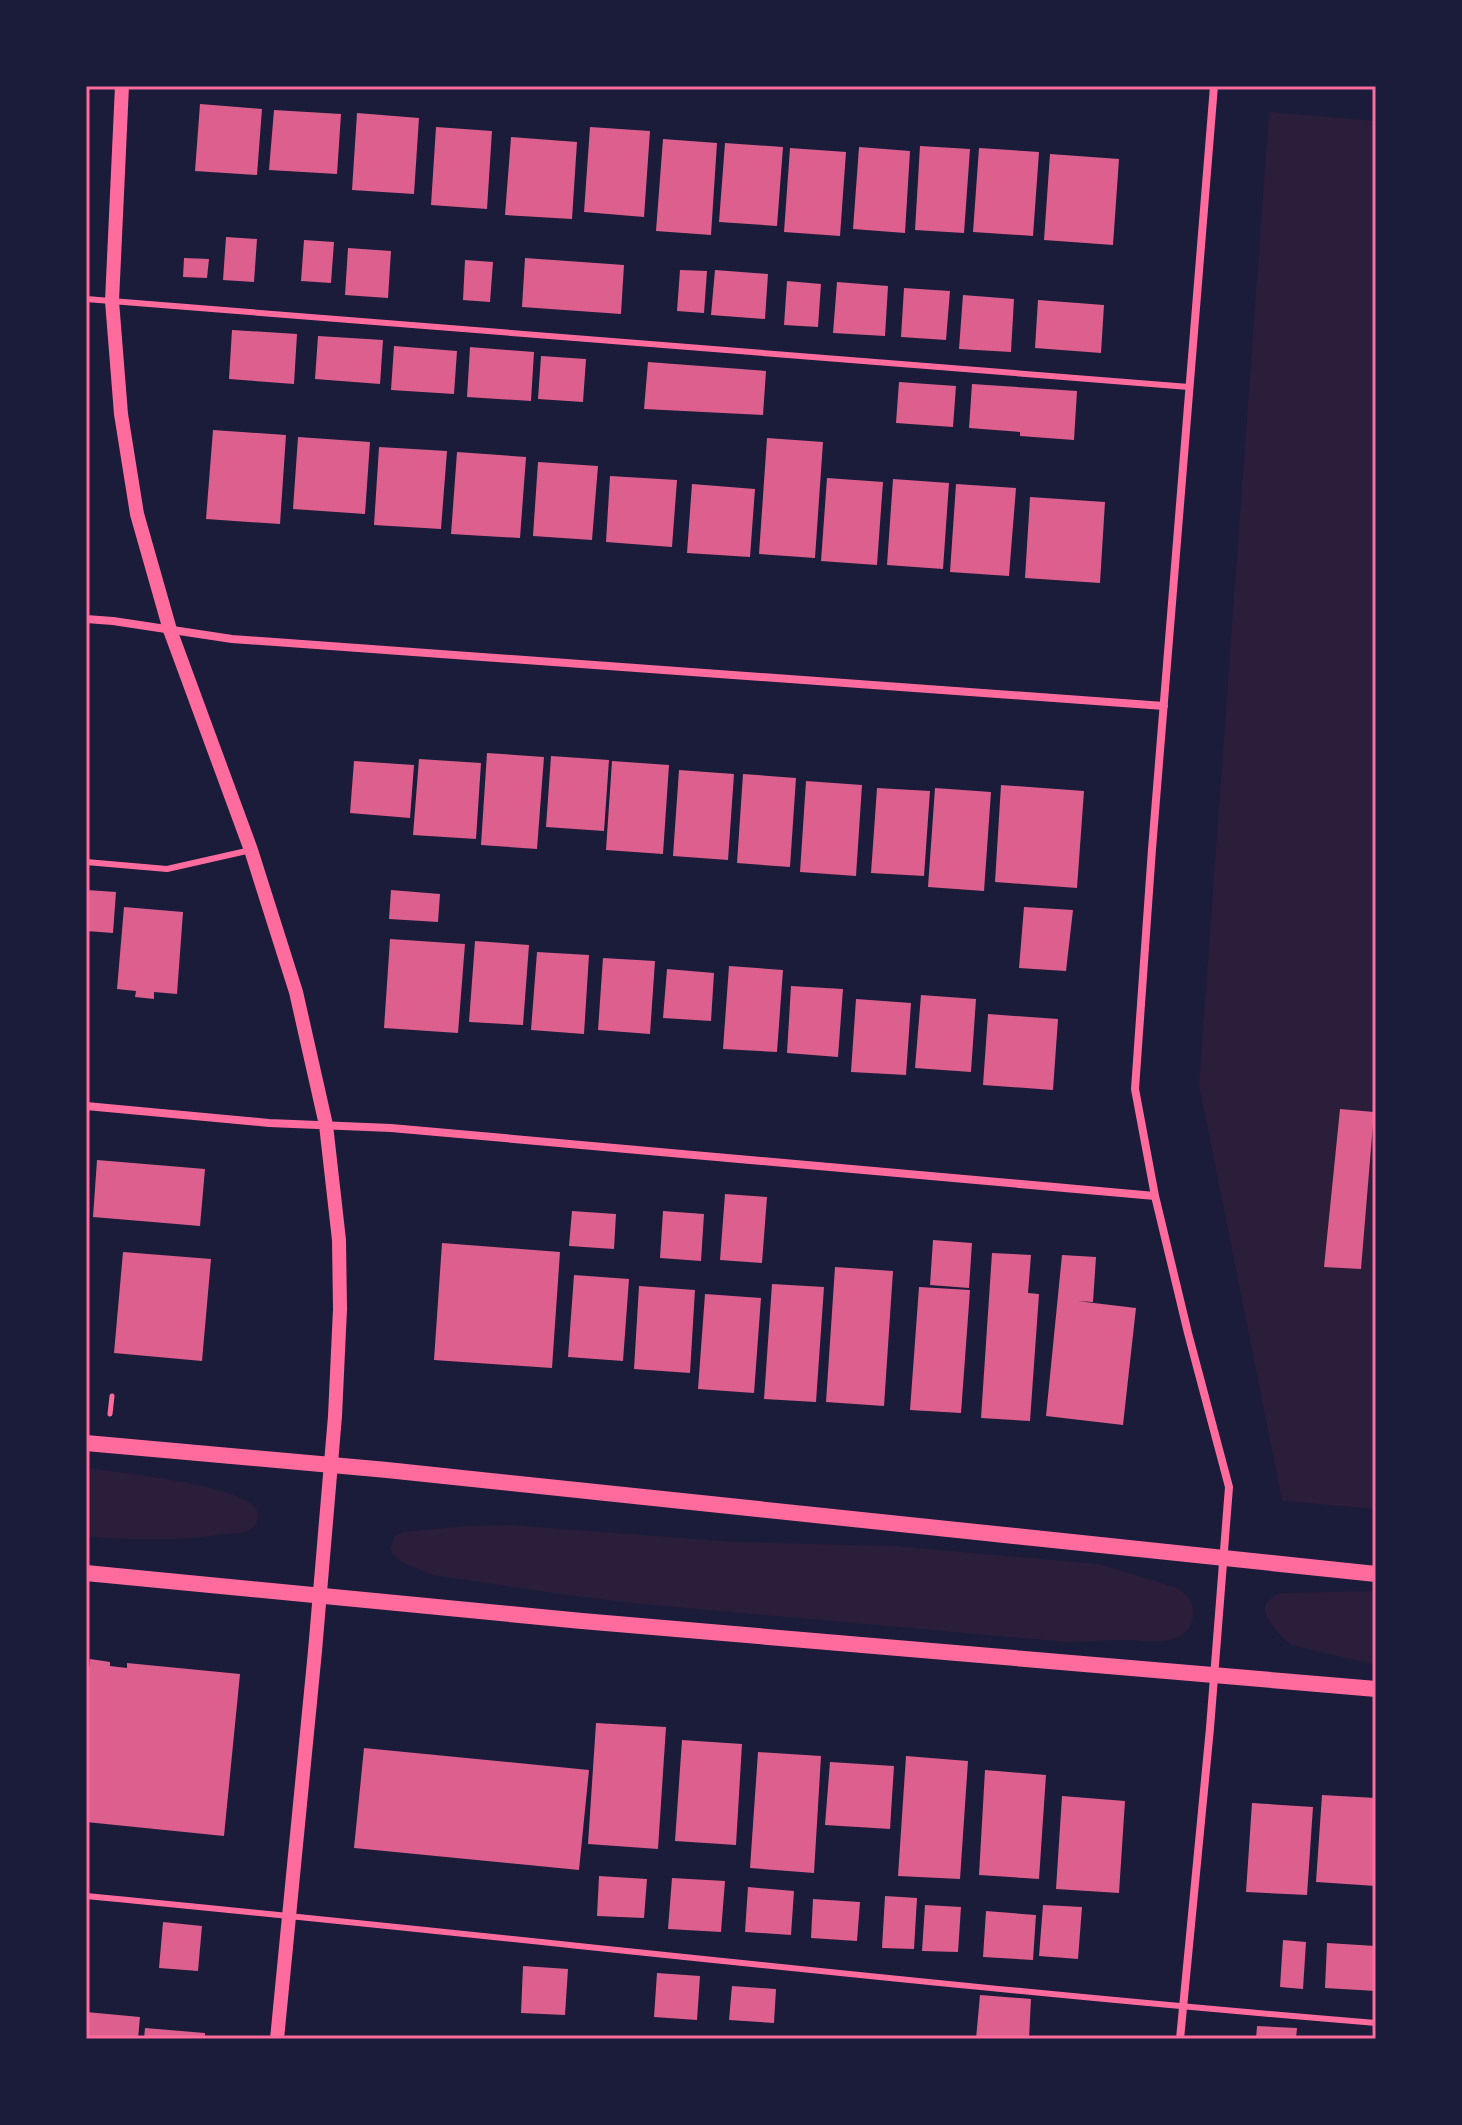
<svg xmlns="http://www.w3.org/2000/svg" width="1462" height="2125" font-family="Roboto,sans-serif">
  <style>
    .green { fill: #2a1e3b }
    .building { fill: #dd5f8e }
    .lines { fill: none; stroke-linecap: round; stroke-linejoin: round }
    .path { stroke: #ff6b9d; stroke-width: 5 }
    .service { stroke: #ff6b9d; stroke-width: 6 }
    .minor { stroke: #ff6b9d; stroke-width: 8 }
    .tertiary { stroke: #ff6b9d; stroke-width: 14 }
    .secondary { stroke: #ff6b9d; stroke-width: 16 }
    .neatline { fill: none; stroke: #ff6b9d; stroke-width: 3 }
  </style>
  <rect width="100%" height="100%" fill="#1b1b3a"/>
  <path class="green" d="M1269 112 1376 121V1509L1282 1501 1199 1085Z
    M86 1468C115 1472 243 1485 256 1509 260 1516 257 1526 250 1530 244 1534 233 1533 226 1534 180 1541 132 1541 86 1536Z
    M509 1525 735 1542 894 1546 1099 1564 1177 1588C1186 1594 1194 1601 1193 1613 1192 1649 1147 1641 1125 1640 1106 1640 1086 1642 1067 1642L641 1604 560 1594 433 1575 403 1563 392 1554 391 1547 394 1537 403 1532 467 1526Z
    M1376 1591V1665L1291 1645C1283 1638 1262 1618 1265 1606 1267 1600 1274 1596 1280 1593Z"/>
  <path class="building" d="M200 104 262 109 257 175 195 171Z
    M274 110 341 114 337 174 269 170Z
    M357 113 419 118 414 194 352 190Z
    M436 127 492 131 487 209 431 205Z
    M590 127 650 131 644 217 584 212Z
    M511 137 577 142 572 219 505 215Z
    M663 139 717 143 711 235 656 231Z
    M725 143 783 147 777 226 719 222Z
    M920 146 970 149 964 233 915 230Z
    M859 147 910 151 905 233 853 229Z
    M790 148 846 152 840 236 784 232Z
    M979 148 1039 152 1033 236 973 232Z
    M1050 154 1119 159 1113 245 1044 240Z
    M226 237 257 239 254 282 223 280Z
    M304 240 334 242 331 283 301 281Z
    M348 248 391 251 388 298 345 295Z
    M184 258 209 259 207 278 183 277Z
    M525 258 624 265 621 314 522 307Z
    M465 260 493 262 490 302 463 300Z
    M680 270 707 271 704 313 677 311Z
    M715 270 768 274 765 319 711 315Z
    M787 281 821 284 818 327 784 325Z
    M837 282 888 286 885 336 833 333Z
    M904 288 950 291 946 340 901 337Z
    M963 295 1014 299 1011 352 959 349Z
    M1038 300 1104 305 1101 353 1035 348Z
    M232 330 297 334 294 384 229 379Z
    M318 336 383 340 380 384 315 379Z
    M394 346 457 351 454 394 391 390Z
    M470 347 534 352 531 401 467 397Z
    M541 356 586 359 583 402 538 399Z
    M648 362 766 371 763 415 644 409Z
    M899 382 956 386 953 427 896 423Z
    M972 384 1077 391 1074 440 1020 436V432L969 428Z
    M213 430 286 435 280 524 206 519Z
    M298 437 370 442 365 514 293 509Z
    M767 438 823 442 815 558 759 554Z
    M379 447 447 451 441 529 374 525Z
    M457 452 526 457 520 538 451 534Z
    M538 462 598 466 592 540 533 536Z
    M610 476 677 480 672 547 606 542Z
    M827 478 883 482 877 565 821 561Z
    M893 479 949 483 943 569 887 565Z
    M692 484 755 489 750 557 687 553Z
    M956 484 1016 488 1009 576 950 572Z
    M1030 497 1105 502 1100 583 1025 578Z
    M487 753 544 757 537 849 481 845Z
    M551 756 609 760 604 831 546 827Z
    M419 759 481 763 476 839 413 835Z
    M354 761 414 765 410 818 350 813Z
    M612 761 669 765 663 854 606 850Z
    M679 770 734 774 728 860 673 856Z
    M743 774 796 778 790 867 737 863Z
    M806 781 862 785 856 876 800 872Z
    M1001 785 1084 791 1077 888 995 882Z
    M877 788 930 791 924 876 871 873Z
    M935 788 991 792 984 891 928 887Z
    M87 890 116 892 113 933 86 931Z
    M391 890 440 894 438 922 389 919Z
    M124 907 183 912 177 994 154 992V999L135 997 136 991 117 989Z
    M1024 907 1073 910 1066 971 1019 968Z
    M390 939 465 944 458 1033 384 1028Z
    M475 941 529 945 523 1025 469 1022Z
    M537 952 589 955 584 1034 531 1030Z
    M603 958 655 961 650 1034 598 1030Z
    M729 966 783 970 777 1052 723 1049Z
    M667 969 714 973 711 1021 663 1018Z
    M791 986 843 989 838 1057 787 1053Z
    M921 995 976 999 971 1072 915 1068Z
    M856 999 911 1003 906 1075 851 1072Z
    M988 1014 1058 1019 1053 1090 983 1085Z
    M1340 1109 1374 1112 1361 1269 1324 1267Z
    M97 1160 205 1169 200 1226 93 1217Z
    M725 1194 767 1197 762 1263 720 1260Z
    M572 1211 616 1214 614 1249 569 1246Z
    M663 1211 704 1214 701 1261 660 1258Z
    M933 1240 972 1243 969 1288 930 1285Z
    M442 1243 560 1252 552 1368 434 1360Z
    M123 1252 211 1259 202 1361 114 1353Z
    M992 1253 1031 1255 1028 1293 1039 1294 1030 1421 981 1418Z
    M1062 1255 1096 1257 1093 1302 1077 1301 1136 1308 1123 1425 1046 1416Z
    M835 1267 893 1271 884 1406 826 1402Z
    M574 1275 629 1279 623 1361 568 1357Z
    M772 1284 824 1287 816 1402 764 1399Z
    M639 1286 695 1290 690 1373 634 1369Z
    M919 1287 970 1290 961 1413 910 1410Z
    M705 1294 761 1298 754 1393 698 1389Z
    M90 1659 110 1662V1666L127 1668V1663L240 1674 224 1836 86 1822V1698Z
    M596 1723 666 1727 658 1849 588 1844Z
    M682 1740 742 1744 736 1845 675 1841Z
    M364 1748 589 1770 579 1870 354 1848Z
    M758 1752 821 1756 814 1873 750 1868Z
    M906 1756 968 1761 960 1879 898 1876Z
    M830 1762 894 1766 890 1829 825 1825Z
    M985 1770 1046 1775 1039 1879 979 1875Z
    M1322 1795 1376 1798V1886L1316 1882Z
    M1062 1796 1125 1801 1119 1893 1056 1889Z
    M1252 1803 1313 1807 1307 1895 1246 1892Z
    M599 1876 647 1879 644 1918 597 1916Z
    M672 1878 725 1881 721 1932 668 1929Z
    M748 1887 794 1891 791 1935 745 1932Z
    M885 1896 917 1898 914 1949 882 1948Z
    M813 1899 860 1902 857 1941 811 1938Z
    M925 1905 961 1907 958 1952 922 1951Z
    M1043 1905 1082 1907 1078 1959 1039 1956Z
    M986 1911 1036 1915 1033 1960 983 1957Z
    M163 1922 202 1926 198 1971 159 1968Z
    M1283 1940 1306 1942 1303 1989 1280 1987Z
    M1327 1943 1376 1946V1991L1325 1988Z
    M523 1966 568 1969 565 2015 521 2013Z
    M657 1973 700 1976 697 2020 654 2017Z
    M732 1986 776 1989 774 2023 729 2020Z
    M980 1995 1031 1999 1029 2039H976Z
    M86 2012 140 2017 138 2039H86Z
    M1257 2026 1297 2028 1296 2039H1256Z
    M145 2028 205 2033V2039H144Z"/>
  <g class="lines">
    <path class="path" d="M110 1414 112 1396"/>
    <path class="service" d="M86 299 1189 387
      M86 862 167 869 251 850
      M86 1896C516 1937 945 1988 1376 2023"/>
    <path class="minor" d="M86 619 113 621 232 639 1164 706
      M86 1106 269 1123 391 1128 1155 1196
      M1180 2039 1210 1728 1229 1487 1188 1333 1155 1196 1135 1089 1152 849 1214 86"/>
    <path class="tertiary" d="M122 86 112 301 121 414 137 514 170 630 251 850 296 992 326 1125 339 1240 340 1309 335 1416 315 1651 277 2039"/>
    <path class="secondary" d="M86 1443 387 1470 1376 1574
      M86 1573 582 1621 1376 1689"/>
  </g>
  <rect width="1462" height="2125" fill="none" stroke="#1b1b3a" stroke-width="176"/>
  <rect x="88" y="88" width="1286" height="1949" class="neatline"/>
</svg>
